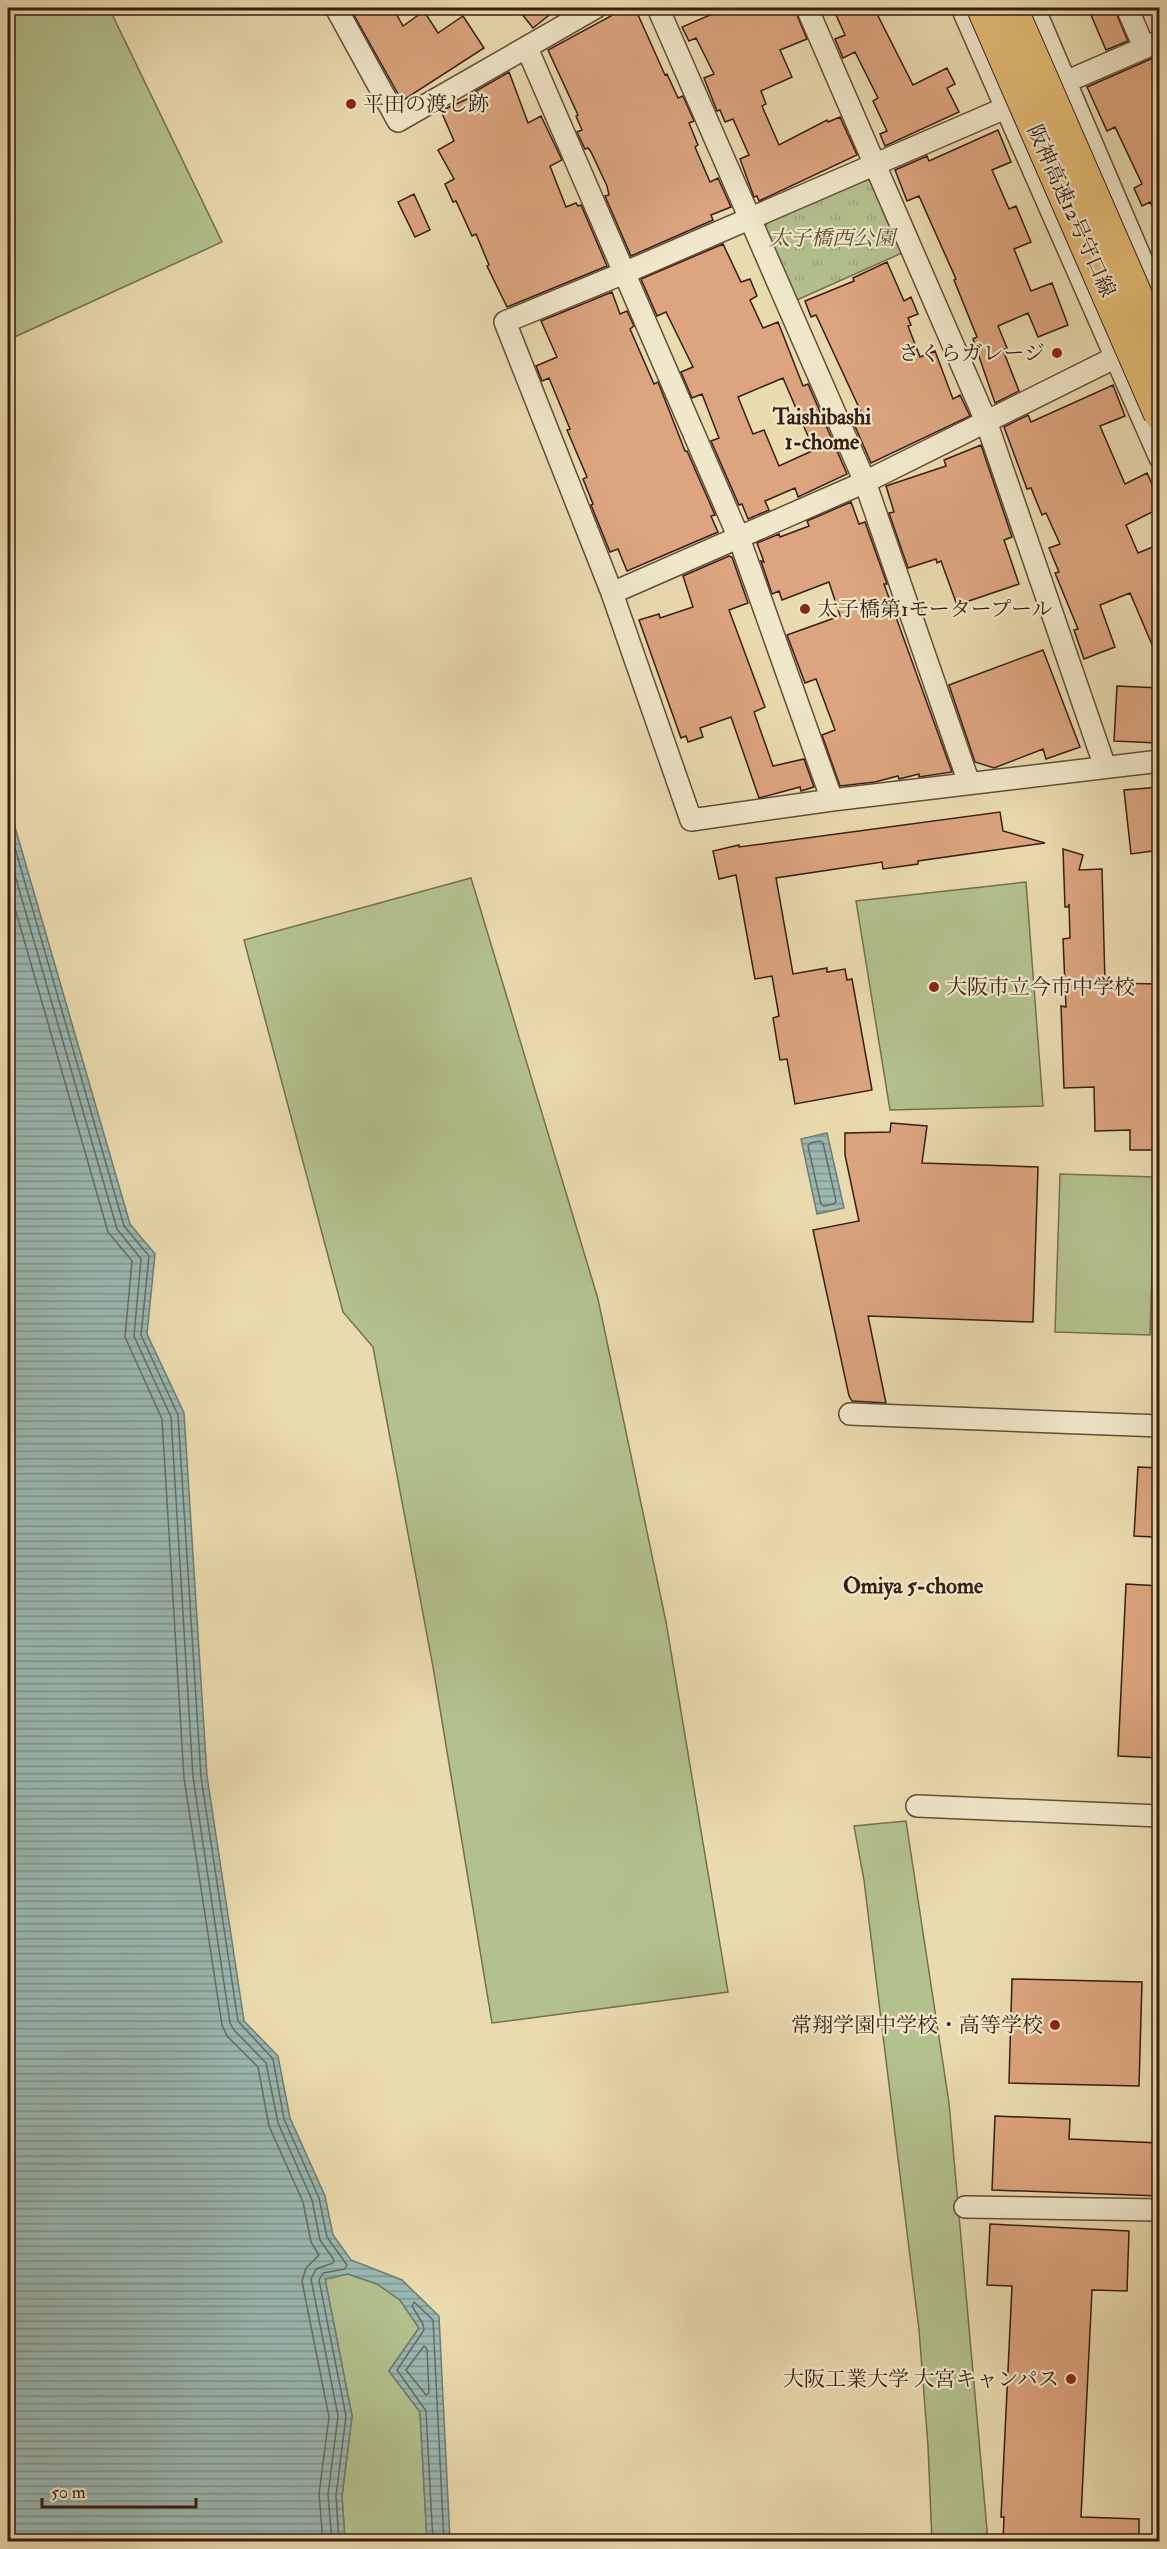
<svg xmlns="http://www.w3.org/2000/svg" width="1167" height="2549" font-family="'IM FELL Double Pica','Noto Serif JP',serif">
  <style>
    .grass { fill: #b3c18e; stroke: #756f50; stroke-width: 1.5 }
    .park { fill: url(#park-tufts); stroke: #756f50; stroke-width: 1.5 }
    .water { fill: url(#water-rules); stroke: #727b72; stroke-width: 1.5 }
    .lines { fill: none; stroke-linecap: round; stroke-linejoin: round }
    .shore { stroke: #686b62; stroke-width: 1.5 }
    .building { fill: #dca57f; stroke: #371d11; stroke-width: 1.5; fill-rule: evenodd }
    .minor-casing { stroke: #644c38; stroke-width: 24 }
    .minor { stroke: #f1e8cb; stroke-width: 21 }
    .highway-bridge-casing { stroke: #371d11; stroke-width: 34; stroke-linecap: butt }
    .highway-bridge { stroke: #e5be78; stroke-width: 32 }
    .poi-dot { fill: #8f2418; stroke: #f1e8cb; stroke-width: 2 }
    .labels { text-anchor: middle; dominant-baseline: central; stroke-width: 4.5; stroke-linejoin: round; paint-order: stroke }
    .poi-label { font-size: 21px; fill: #371d11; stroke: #f1e8cb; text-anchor: start }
    .street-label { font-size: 21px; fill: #371d11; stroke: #f1e8cb }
    .park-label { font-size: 21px; font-style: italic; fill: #5c4e36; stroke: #f1e8cb }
    .neighbourhood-label { font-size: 22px; font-weight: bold; fill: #371d11; stroke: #f1e8cb }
  </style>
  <defs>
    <pattern id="park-tufts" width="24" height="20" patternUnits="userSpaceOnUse" patternTransform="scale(1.5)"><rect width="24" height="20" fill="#b3c18e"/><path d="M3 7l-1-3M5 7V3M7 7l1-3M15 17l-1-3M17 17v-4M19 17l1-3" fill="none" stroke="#9ba579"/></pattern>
    <pattern id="water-rules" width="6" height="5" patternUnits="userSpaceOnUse" patternTransform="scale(1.5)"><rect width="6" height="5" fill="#9ab9b3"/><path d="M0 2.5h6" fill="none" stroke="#7e9690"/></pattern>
  </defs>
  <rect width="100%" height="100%" fill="#eadbaf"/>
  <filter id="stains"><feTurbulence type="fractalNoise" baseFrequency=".00333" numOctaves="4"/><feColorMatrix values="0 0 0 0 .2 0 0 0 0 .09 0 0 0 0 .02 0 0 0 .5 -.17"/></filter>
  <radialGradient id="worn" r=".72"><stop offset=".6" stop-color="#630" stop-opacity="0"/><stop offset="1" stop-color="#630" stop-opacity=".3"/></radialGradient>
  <path class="grass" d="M8 8H109L222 242 8 340Z
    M471 878 598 1299 666 1622 728 1992 492 2023 433 1667 373 1347 343 1312 244 940Z
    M1026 882 1043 1106 890 1110 856 901Z
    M1060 1174 1155 1177 1150 1335 1055 1332Z
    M906 1821 949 2103 988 2541H932L928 2446 919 2330 864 1880 854 1826Z
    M348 2274 377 2284 400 2300 419 2328 389 2371 420 2412 427 2541H345L342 2496 352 2416 325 2279Z"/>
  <path class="park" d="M864 178 874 182 902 253 797 300 765 228 768 220Z"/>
  <path class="water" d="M8 803 130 1224 155 1254 147 1334 184 1413 207 1776 244 2021 278 2056 290 2118 325 2196 333 2235 351 2260 402 2280 439 2316 450 2541H427L420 2412 389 2371 419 2328 400 2300 377 2284 348 2274 325 2279 352 2416 342 2496 345 2541H8Z
    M827 1133 844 1208 817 1214 801 1139Z"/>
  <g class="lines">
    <path class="shore" d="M8 824 124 1226 149 1256 141 1335 178 1415 201 1777 238 2021 273 2059 284 2119 319 2198 327 2237 347 2265 345 2269 323 2273 319 2280 346 2416 336 2496 339 2542
      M8 851 117 1229 141 1259 134 1336 171 1417 193 1777 230 2023 234 2030 266 2063 278 2123 312 2200 320 2240 334 2260 333 2263 316 2269 311 2279 338 2416 328 2495 332 2542
      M8 884 108 1232 132 1261 125 1337 162 1419 184 1778 222 2025 227 2036 258 2067 269 2126 303 2202 311 2242 319 2255 306 2268 302 2281 329 2417 319 2494 323 2542
      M820 1141 823 1143 836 1201 834 1204 824 1206 821 1204 808 1146 810 1143Z
      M424 2346 427 2349 429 2393 426 2395 406 2370Z
      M433 2542 426 2411 397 2370 424 2330 423 2324 412 2306 414 2302 433 2320 444 2542"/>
  </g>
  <path class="building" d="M350 8H393L403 26 424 11 438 33 463 16 484 48 402 101Z
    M517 8H558L533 28Z
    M608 8H635L665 75 667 74 678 98 683 96 694 121 689 123 698 145 695 147 710 182 718 178 731 207 711 215 713 220 631 256 605 196 609 195 607 186 591 152 588 148 585 149 577 132 582 130 576 116 578 115 548 50 611 16Z
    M726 8H794L807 39 780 50 792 77 761 91 766 104 762 106 779 145 827 120 828 122 840 117 857 155 759 201 757 196 754 197 740 159 749 155 733 119 725 122 720 110 717 111 704 78 714 74 696 38 689 41 682 27Z
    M833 8H874L913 85 947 68 955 84 947 88 959 112 885 146 880 134 887 131 873 101 878 98 855 52 843 58 835 39 845 35Z
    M1088 8H1114L1128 41 1106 50Z
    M1153 58 1160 72V222L1150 202 1142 206 1134 188 1142 184 1115 127 1107 131 1087 87Z
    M509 72 528 123 541 116 562 160 550 166 566 207 576 203 578 206 581 205 607 266 507 307 487 266 489 265 476 234 472 236 456 201 453 202 445 184 454 179 438 150 454 141 441 111 478 94 476 91Z
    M998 130 1011 162 992 170 1009 209 1016 206 1031 242 1014 249 1031 291 1052 283 1068 325 1038 337 1028 313 998 326 1007 348 1003 350 1019 391 995 403 973 339 977 337 954 280 956 279 919 196 907 201 895 170 927 156 929 161Z
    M414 194 430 230 415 237 398 202Z
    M723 244 741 282 750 279 757 296 750 300 763 328 778 322 803 386 808 384 847 474 798 497 795 488 765 501 769 510 748 519 742 504 739 505 711 441 719 438 702 394 692 398 681 372 693 367 666 312 657 316 641 279ZM783 378 814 450 779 466 764 430 753 434 738 397Z
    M887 262 904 301 911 297 918 314 908 318 911 325 908 326 920 357 935 351 953 399 960 395 970 416 871 463 851 417 861 412 816 315 811 317 805 301 854 281 853 278Z
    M612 292 620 314 627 311 634 326 630 329 654 384 658 382 685 451H687L715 515 711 516 718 532 627 571 618 549 610 552 591 505 593 504 583 479 587 477 567 430 570 429 549 378 542 381 536 366 557 357 541 321Z
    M1113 385 1125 416 1100 426 1125 484 1147 473 1160 502V508L1126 525 1138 553 1160 544 1159 661 1130 593 1100 605 1115 647 1084 659 1074 630 1078 629 1055 573 1059 572 1049 548 1060 544 1046 513 1042 515 1031 488 1027 489 1004 427 1028 415 1031 422Z
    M981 445 1012 537 1004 540 1019 584 957 605 941 561 937 563 936 559 908 568 889 513 894 512 886 486 946 466 944 460Z
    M851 502 859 524 865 522 887 584H884L952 772 919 777V774L899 779 898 776 875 782 840 786 822 735 835 730 816 679 805 683 787 635 840 616 829 582 782 600 779 591 772 594 761 561 764 562 757 543 779 534 780 537 809 526 807 521Z
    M729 556 732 557 748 603 729 610 765 707 754 712 773 766 804 759 814 787 801 791 800 787 759 798 731 717 700 728 703 737 688 742 686 736 681 738 639 620 659 614 660 618 693 607 683 576Z
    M1043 650 1080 747 1046 759 1043 749 994 768 975 762 949 685Z
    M1117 686 1160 688 1158 743 1114 741Z
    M1160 787V850L1131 854 1124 790Z
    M1000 812 1003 831 1045 843 918 861V864L883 869 882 862 776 878 793 974 827 968V972L845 969 847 980 852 979 872 1090 795 1104 787 1059 780 1060 773 1018 779 1016 772 976 755 979 736 875 719 879 713 851 739 845V847Z
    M1063 849 1083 855 1079 870 1102 869 1105 983 1160 984V1150H1130V1130L1095 1131 1094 1087 1064 1088 1061 1006 1066 1007 1063 939 1070 938 1069 904 1068 907H1065Z
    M891 1123 927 1126 922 1163 1038 1167 1033 1322 868 1316 886 1403 852 1401 849 1396 813 1230 859 1221 845 1155V1133L890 1132Z
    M1138 1467 1160 1468V1530H1153V1537L1134 1536Z
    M1126 1584 1160 1586V1758L1118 1756Z
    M1012 1979 1142 1982 1139 2086 1009 2083Z
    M995 2116 1070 2119 1069 2139 1160 2143V2196L992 2190Z
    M990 2224 1129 2231 1127 2291 1092 2290 1081 2517 1139 2519V2541H1003L1004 2517H1001L1012 2286 987 2285Z"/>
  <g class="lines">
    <g class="minor-casing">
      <path id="minor" d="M336 8 398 121 595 8
        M658 8 865 482 969 783
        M807 8 986 421 1105 767
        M962 8 1160 458
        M1034 8 1160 303
        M1127 8 1144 47
        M1160 41 624 273 505 322 612 593 691 820 832 800 1160 761
        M527 48 739 538 832 800
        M612 593 865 482 1116 357 1142 346
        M850 1414 1160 1426
        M917 1806 1160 1816
        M965 2207 1160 2210"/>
    </g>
    <use href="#minor" class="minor"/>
    <g class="highway-bridge-casing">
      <path id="highway-bridge" d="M983 8 1160 414
        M1011 8 1160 350"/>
    </g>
    <use href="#highway-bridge" class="highway-bridge"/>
  </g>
  <g class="poi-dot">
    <circle cx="351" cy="104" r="6"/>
    <circle cx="1057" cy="353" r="6"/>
    <circle cx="805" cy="609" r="6"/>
    <circle cx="934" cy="987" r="6"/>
    <circle cx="1055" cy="2025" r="6"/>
    <circle cx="1071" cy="2379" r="6"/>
  </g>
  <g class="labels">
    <g class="poi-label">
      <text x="363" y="104">平田の渡し跡</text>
      <text x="1045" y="353" text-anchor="end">さくらガレージ</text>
      <text x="817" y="609">太子橋第1モータープール</text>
      <text x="946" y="987">大阪市立今市中学校</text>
      <text x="1043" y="2025" text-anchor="end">常翔学園中学校・高等学校</text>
      <text x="1059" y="2379" text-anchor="end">大阪工業大学 大宮キャンパス</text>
    </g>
    <g class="street-label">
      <text transform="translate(1071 211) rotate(66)">阪神高速12号守口線</text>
    </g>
    <g class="park-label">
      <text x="832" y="238">太子橋西公園</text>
    </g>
    <g class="neighbourhood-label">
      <text x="822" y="417">Taishibashi<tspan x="822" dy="25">1-chome</tspan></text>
      <text x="913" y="1586">Omiya 5-chome</text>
    </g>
  </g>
  <rect width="1167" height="2549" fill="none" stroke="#eadbaf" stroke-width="30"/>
  <rect x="9" y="9" width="1149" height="2531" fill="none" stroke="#371d11" stroke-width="3"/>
  <rect x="15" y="15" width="1137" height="2519" fill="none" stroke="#371d11" stroke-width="1.5"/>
  <path d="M42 2498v9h154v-9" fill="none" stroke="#371d11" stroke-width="3"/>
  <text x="51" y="2498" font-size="18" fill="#371d11" stroke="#f1e8cb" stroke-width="4.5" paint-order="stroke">50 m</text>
  <rect width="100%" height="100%" filter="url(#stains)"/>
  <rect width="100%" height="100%" fill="url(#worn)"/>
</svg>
